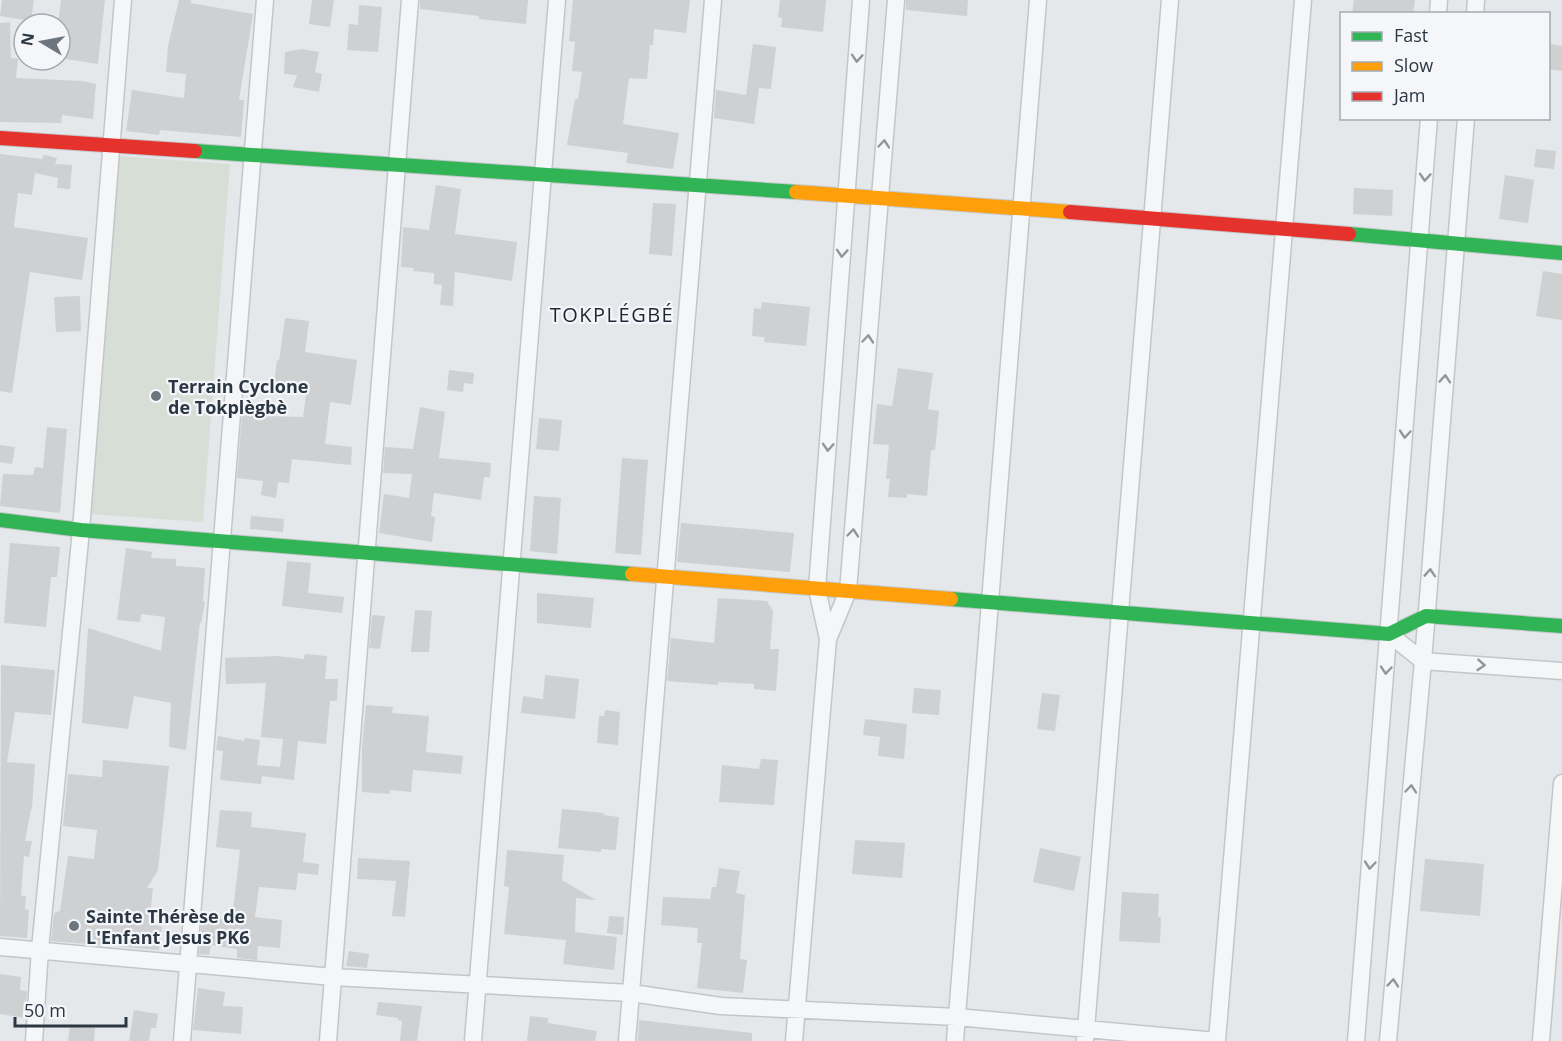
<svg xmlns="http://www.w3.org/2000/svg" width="1562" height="1041" font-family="'Open Sans',sans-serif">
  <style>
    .green { fill: #d7ded6 }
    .building { fill: #ced0d2 }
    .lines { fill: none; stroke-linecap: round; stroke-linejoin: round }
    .street-casing { stroke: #c3c6c8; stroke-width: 19 }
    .fast-casing { stroke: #c3c6c8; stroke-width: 16 }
    .slow-casing { stroke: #c3c6c8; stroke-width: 16 }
    .jam-casing { stroke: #c3c6c8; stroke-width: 16 }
    .street { stroke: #f5f6f7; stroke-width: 16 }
    .fast { stroke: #30b455; stroke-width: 14 }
    .slow { stroke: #ff9f0a; stroke-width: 14 }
    .jam { stroke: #e5322d; stroke-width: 14 }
    .oneway { stroke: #90969e }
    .poi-dot { fill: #6d757e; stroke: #f4f6f9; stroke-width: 2 }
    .labels { text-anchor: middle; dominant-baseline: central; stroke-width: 4.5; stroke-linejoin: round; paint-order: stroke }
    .poi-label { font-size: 18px; font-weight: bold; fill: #2c3744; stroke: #f4f6f9; text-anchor: start }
    .neighbourhood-label { font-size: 20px; letter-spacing: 1.5px; fill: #1e2735; stroke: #f4f6f9 }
  </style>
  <rect width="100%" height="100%" fill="#e5e8ea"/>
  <path class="green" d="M118 156 230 164 203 522 91 514Z"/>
  <path class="building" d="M2 0H34L31 21 0 16Z
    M61 0H105L98 64 60 58V23H58Z
    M179 0H191V3L253 14 239 100H244L241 137 160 130 159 135 126 131 132 90 184 98 186 74 166 72 168 46Z
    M312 0H334L330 27 309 24Z
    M420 0H528L526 24 479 19V16L420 9Z
    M573 0H690L686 33 654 29 653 45H650L647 79 629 78 623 124 679 133 673 169 626 163 628 153 567 145 575 99H578L582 72 572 71 575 42 569 41Z
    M780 0H826L823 32 781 27 782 18 778 17Z
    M906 0H968L967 16 906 10Z
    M1354 0H1415L1413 14H1352Z
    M359 5 382 7 378 52 347 50 349 24 358 25Z
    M10 22 11 58 18 59 16 78 83 81 96 84 93 119 62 115 61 123 0 122V23Z
    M753 44 776 47 771 89 759 88 754 124 714 118 716 90 746 95Z
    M1550 44 1562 46V71L1548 69Z
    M301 49 319 52 315 72 322 74 319 92 293 87 297 75 284 74 285 52Z
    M1536 149 1556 151 1554 169 1534 167Z
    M0 154 42 159 44 155H46L57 158 55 164 72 165 70 189 57 188 58 178 35 173 32 195 18 193 14 227 88 238 82 280 30 272 12 393 0 391Z
    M1505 175 1534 180 1528 223 1499 219Z
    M436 185 461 189 455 234 517 242 512 281 455 272 453 306 440 305 442 285 434 284V273L413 271 414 268 401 267 403 227 429 230Z
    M1354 188 1393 190 1392 216 1353 214Z
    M653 203 676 204 672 256 649 254Z
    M1543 271 1562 274V320L1536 316Z
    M80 296 81 331 56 332 54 297Z
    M762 302 810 307 806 346 764 342 765 337 752 336 754 308 761 309Z
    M285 318 309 321 305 352 357 360 351 405 330 402 325 444 352 447 351 465 292 459 289 483 278 482 276 498 261 495 263 481 237 478 242 415 303 417 307 387 274 383 277 360 279 361Z
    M898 368 933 373 928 409 939 411 935 450H931L927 496 907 494V498L888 497 890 479H886L889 445 873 444 877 404 892 406Z
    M449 370 474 373 473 384 464 383 463 392 447 390Z
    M420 407 445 412 439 458 491 463 490 477H484L481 500 434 493 431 516 435 517 432 542 379 533 384 494 409 498 412 474 383 473 385 447 413 449Z
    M539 418 562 420 559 451 536 449Z
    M47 427 67 429 60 513 0 506 3 474 33 475 35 467 43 468Z
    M0 445 15 447 12 464 0 462Z
    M622 458 648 460 641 555 615 553Z
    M534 496 561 498 557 554 530 551Z
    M251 516 284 519 283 532 250 529Z
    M681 523 794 533 790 572 677 562Z
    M10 543 60 547 57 577H51L46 627 4 623Z
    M126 548 152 552 151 558 176 559V566L205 568 203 601 205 602 201 623 200 622 186 750 169 747 171 703 134 696 128 729 82 723 88 628 161 651 165 617 141 614 140 622 117 620Z
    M287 561 311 563 308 593 344 597 342 613 282 606Z
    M537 593 594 598 591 628 537 623Z
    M718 598 767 601 773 611 770 649H779L776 691 754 689V684L718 682V685L667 681 671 638 714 643Z
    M415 610 432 611 429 652H411Z
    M372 615 385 616 380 649 369 648Z
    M305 654 327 656 325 679H338L337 701H330L326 744 298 741 294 780 262 776 261 784 220 780 223 751 216 750 218 736 244 741 245 738 260 740 257 765 280 767 283 739 261 737 266 683 226 684 225 658 277 656 304 659Z
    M1 665 55 670 51 715 15 712 7 762 35 764 32 809H31L25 841H32L29 857 24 856 21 896H26L25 909 29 910 27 938 0 936Z
    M545 675 579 679 575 719 521 713 523 696 543 699Z
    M914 688 941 690 939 715 912 713Z
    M1042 693 1060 695 1055 731 1037 729Z
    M366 705 393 707 392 713 429 716 426 752 463 756 461 774 413 770 411 792 390 790V794L362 792V747Z
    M605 710 620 712 618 745 597 743 599 716H604Z
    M865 719 907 724 904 759 878 756 880 737 863 735Z
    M761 759 778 760 774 805 719 802 722 765 759 769Z
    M103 760 169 766 158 870 147 888H153L149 924 162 926 159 950 51 941 54 913 60 911 68 856 94 859 97 830 63 826 68 774 102 777Z
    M562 809 604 813 603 815 619 817 616 850 601 849V852L558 848Z
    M220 810 252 812 251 827 306 833 303 862 319 864 318 875 298 873 296 890 259 887 255 917 282 920 280 948 258 946 257 960 237 958V949L211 945 209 955 199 954 202 916 232 920 240 850 216 847Z
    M855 840 905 843 902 878 852 874Z
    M1040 848 1081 857 1074 891 1033 882Z
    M507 850 564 855 562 880 596 900 576 898 575 932 617 937 614 970 563 964 566 940 504 934 509 887 504 886Z
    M358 858 410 861 405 917 392 916 396 881 357 879Z
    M1425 859 1484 864 1480 916 1420 911Z
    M719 868 740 871 736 893 745 895 740 959 747 960 743 993 697 988 702 943H697L698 928 661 925 663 897 710 899 712 887H716Z
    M1122 892 1159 894 1158 917H1161L1160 943 1119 941Z
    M609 916 624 917 623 935 607 933Z
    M349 951 369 954 367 968 346 966Z
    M0 974 21 977 20 990 27 991 25 1018 0 1014Z
    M198 988 225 992 223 1006 243 1007 241 1034 193 1030Z
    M378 1002 422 1006 417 1041H400L402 1021 398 1020V1018L376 1015Z
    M134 1010 158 1014 156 1028H151L149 1041H129Z
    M530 1016 548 1018V1023L597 1031 595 1041H527Z
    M639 1020 752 1033V1041H638Z
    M70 1026 95 1028 94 1041H68Z"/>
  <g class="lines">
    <g class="street-casing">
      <path id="street" d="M1438 14 1439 0
        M1475 14 1476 0
        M1389 634 1423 661 1562 671
        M828 639 848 591 896 0
        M0 947 333 977 631 993 721 1006 957 1017 1216 1041
        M34 1041 40 949 81 530 123 0
        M182 1041 265 0
        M328 1041 410 0
        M473 1041 557 0
        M627 1041 713 0
        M794 1041 828 639 817 589 861 0
        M955 1041 1038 0
        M1085 1041 1170 0
        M1217 1041 1303 0
        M1356 1041 1429 118
        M1388 1041 1423 661 1466 118
        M1541 1041 1562 783"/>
    </g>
    <g class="fast-casing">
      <path id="fast" d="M195 151 796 192
        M1349 234 1562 253
        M0 520 81 530 632 574
        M951 599 1389 634 1426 616 1562 626"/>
    </g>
    <g class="slow-casing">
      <path id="slow" d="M796 192 1070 212
        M632 574 951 599"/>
    </g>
    <g class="jam-casing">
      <path id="jam" d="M0 138 195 151
        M1070 212 1349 234"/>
    </g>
    <use href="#street" class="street"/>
    <use href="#fast" class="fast"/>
    <use href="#slow" class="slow"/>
    <use href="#jam" class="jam"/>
  </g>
  <defs><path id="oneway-chevron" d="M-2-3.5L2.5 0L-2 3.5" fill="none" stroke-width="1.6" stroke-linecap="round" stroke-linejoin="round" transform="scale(1.5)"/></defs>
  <g class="oneway">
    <use href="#oneway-chevron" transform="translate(857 58) rotate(94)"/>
    <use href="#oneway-chevron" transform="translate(884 144) rotate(-85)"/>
    <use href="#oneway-chevron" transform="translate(1425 177) rotate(94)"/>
    <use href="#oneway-chevron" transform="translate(842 253) rotate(94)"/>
    <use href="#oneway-chevron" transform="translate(868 339) rotate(-85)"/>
    <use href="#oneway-chevron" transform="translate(1445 379) rotate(-86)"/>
    <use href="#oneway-chevron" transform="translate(1405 434) rotate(95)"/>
    <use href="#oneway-chevron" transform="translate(828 447) rotate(94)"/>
    <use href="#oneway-chevron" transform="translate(853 533) rotate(-85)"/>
    <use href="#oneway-chevron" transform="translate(1430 573) rotate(-86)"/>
    <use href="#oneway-chevron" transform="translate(1481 665) rotate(4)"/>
    <use href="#oneway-chevron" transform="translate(1386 670) rotate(95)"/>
    <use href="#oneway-chevron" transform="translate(1411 789) rotate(-85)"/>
    <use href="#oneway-chevron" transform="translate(1370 865) rotate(95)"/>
    <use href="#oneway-chevron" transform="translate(1393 983) rotate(-85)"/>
  </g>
  <g class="poi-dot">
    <circle cx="156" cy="396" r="6"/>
    <circle cx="74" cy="926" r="6"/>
  </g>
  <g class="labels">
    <g class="poi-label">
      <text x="168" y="386">Terrain Cyclone<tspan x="168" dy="21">de Tokplègbè</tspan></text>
      <text x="86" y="916">Sainte Thérèse de<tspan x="86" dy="21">L'Enfant Jesus PK6</tspan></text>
    </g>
    <g class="neighbourhood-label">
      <text x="612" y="314">TOKPLÉGBÉ</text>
    </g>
  </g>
  <rect x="1340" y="12" width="210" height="108" fill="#f4f6f9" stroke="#a4aab1" stroke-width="1.5"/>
  <rect x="1352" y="32" width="30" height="9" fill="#30b455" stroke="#a4aab1" stroke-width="1.5"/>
  <text x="1394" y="42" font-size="18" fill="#2c3744">Fast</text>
  <rect x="1352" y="62" width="30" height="9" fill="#ff9f0a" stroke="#a4aab1" stroke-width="1.5"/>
  <text x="1394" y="72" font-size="18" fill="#2c3744">Slow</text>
  <rect x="1352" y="92" width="30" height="9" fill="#e5322d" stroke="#a4aab1" stroke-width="1.5"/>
  <text x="1394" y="102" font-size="18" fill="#2c3744">Jam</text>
  <g transform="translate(42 42) rotate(280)"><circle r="28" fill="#f4f6f9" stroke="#a4aab1" stroke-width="1.5"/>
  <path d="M0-4.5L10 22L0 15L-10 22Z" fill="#6d757e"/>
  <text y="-9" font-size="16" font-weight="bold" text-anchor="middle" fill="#2c3744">N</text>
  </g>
  <path d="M15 1017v9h111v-9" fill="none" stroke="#2c3744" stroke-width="3"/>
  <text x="24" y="1017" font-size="18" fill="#2c3744" stroke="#f4f6f9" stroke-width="4.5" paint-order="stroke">50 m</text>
</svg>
